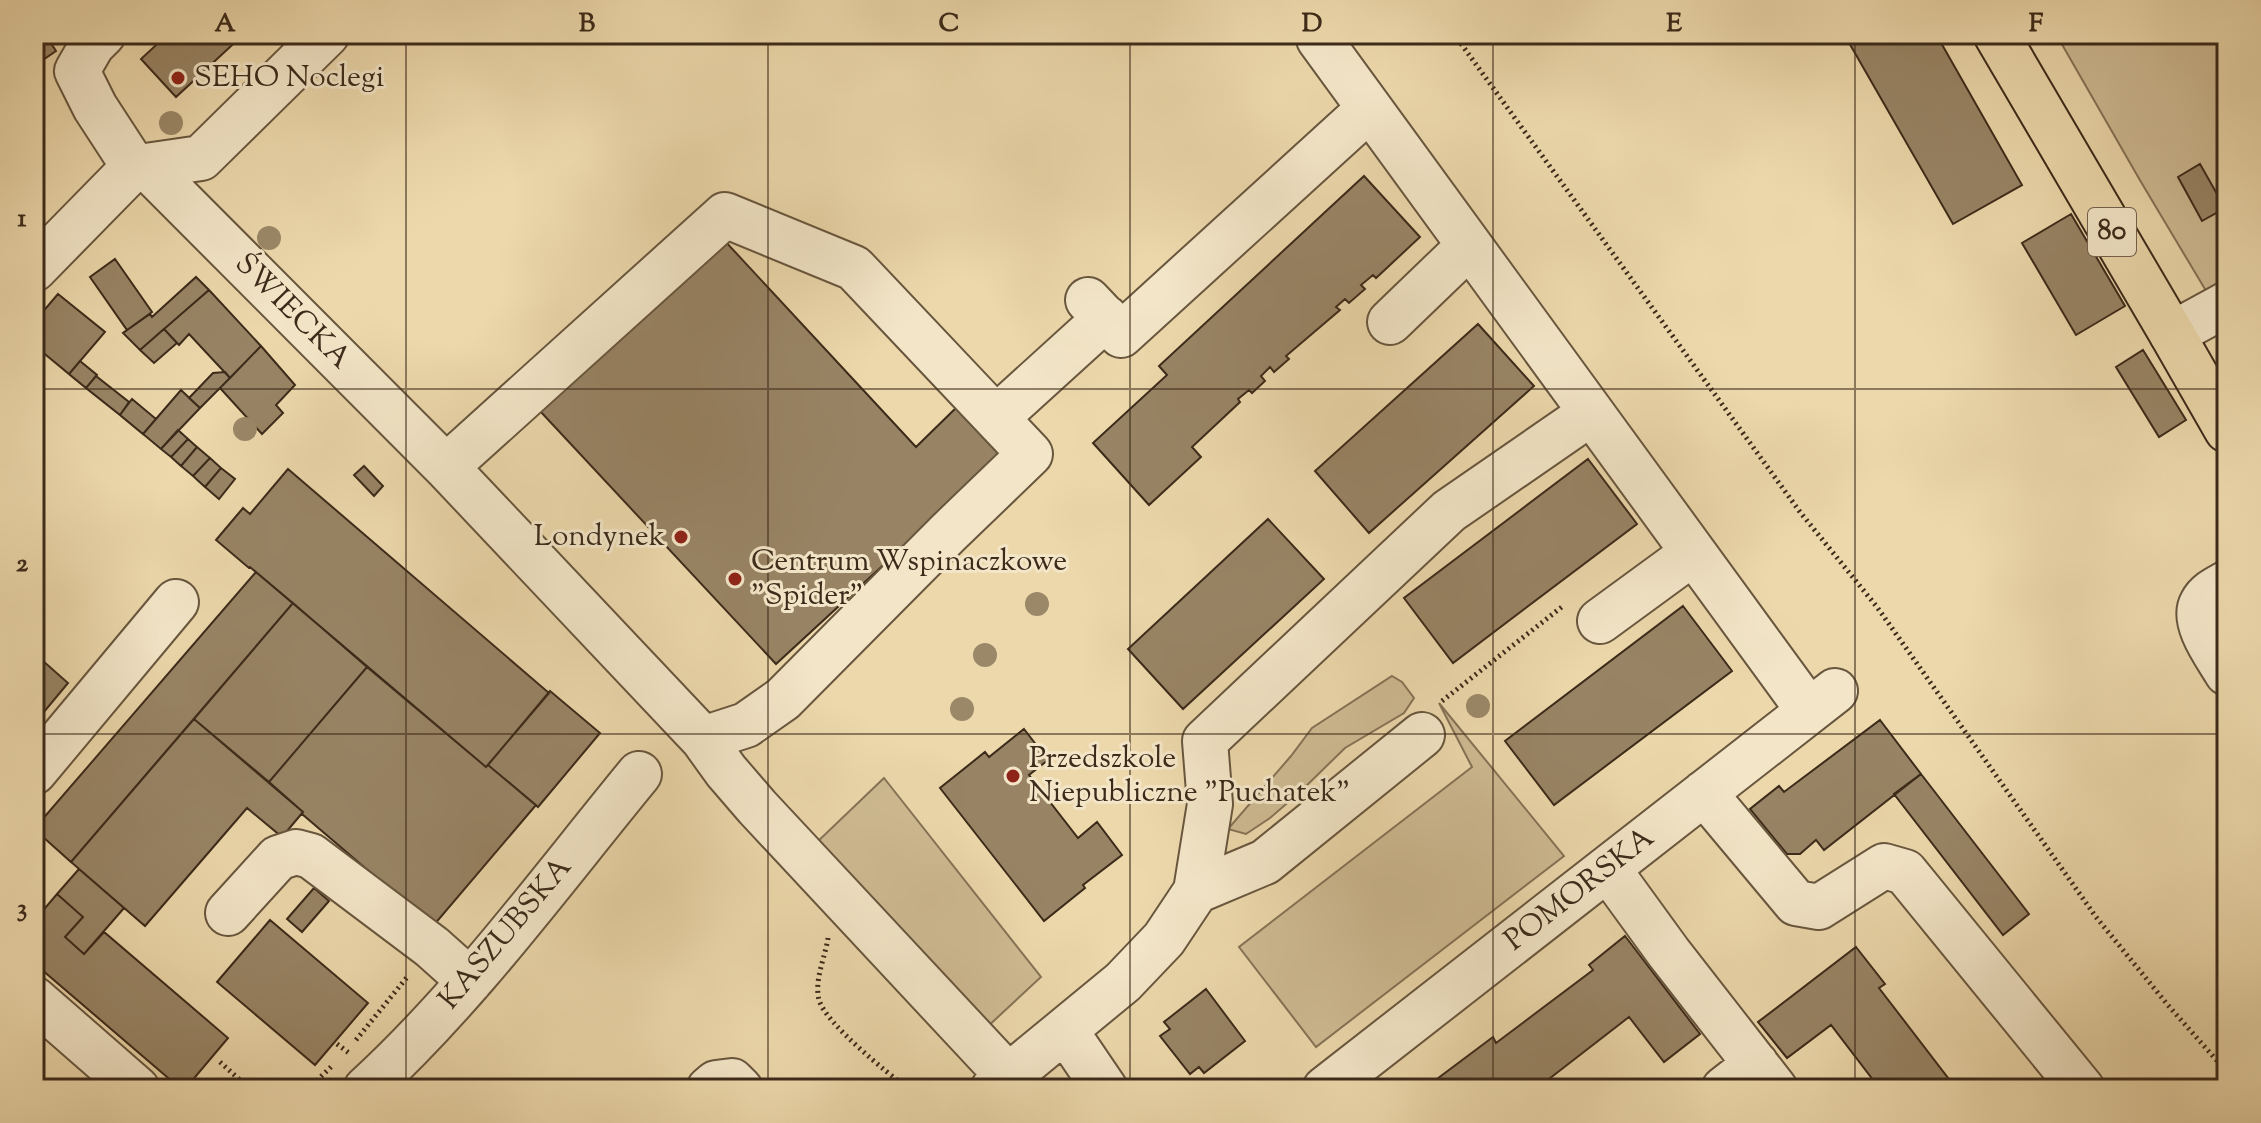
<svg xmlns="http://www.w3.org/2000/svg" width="2261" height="1123" font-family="'Sorts Mill Goudy',serif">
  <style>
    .green { fill: #ceba92; stroke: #857256; stroke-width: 2 }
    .building { fill: #988465; stroke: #3c2a1a; stroke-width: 2 }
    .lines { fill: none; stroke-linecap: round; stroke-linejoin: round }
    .minor-casing { stroke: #68563e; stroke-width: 48 }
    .major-casing { stroke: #3c2a1a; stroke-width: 48 }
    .path { stroke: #3c2a1a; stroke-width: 5; stroke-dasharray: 2 4; stroke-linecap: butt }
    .minor { stroke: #f3e6c8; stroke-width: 44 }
    .major { stroke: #ecd8ab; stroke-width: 44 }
    .tree { fill: #9b8868 }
    .grid { fill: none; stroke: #3c2a1a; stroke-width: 2; stroke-opacity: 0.55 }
    .poi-dot { fill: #8f2418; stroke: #f3e6c8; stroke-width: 3 }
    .labels { text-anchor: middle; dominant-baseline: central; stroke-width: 6; stroke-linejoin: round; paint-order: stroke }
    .shield { fill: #f3e6c8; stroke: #73624e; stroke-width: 2 }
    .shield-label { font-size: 28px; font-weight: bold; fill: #3c2a1a }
    .poi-label { font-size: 30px; fill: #3c2a1a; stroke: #f3e6c8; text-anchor: start }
    .street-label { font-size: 30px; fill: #3c2a1a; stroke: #f3e6c8 }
    .neatline { fill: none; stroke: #3c2a1a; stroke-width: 3 }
    .grid-label { font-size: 26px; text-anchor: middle; font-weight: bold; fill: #3c2a1a }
  </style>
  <rect width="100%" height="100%" fill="#ecd8ab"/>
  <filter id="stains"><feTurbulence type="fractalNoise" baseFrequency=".0025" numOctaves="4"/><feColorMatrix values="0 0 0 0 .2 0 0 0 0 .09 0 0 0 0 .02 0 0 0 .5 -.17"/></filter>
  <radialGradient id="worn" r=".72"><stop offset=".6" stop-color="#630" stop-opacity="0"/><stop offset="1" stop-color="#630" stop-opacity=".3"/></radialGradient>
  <path class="green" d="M2056 34H2227V326L2141 182Z
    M1392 676 1402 682 1414 698 1404 713 1345 748 1300 792 1270 818 1246 834 1228 829 1291 756 1312 728Z
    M1439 703 1564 856 1316 1047 1239 947 1472 767Z
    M884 778 1041 977 985 1029 815 844Z"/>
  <path class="building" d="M34 34H45L56 51 34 66Z
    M168 34H244L176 97 141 59Z
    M1844 34H1936L2022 185 1953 224Z
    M2200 164 2225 208 2202 221 2178 177Z
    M1364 176 1420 237 1376 278 1373 275 1361 285 1365 289 1349 303 1345 299 1336 307 1340 310 1286 356 1289 359 1274 372 1270 367 1261 376 1265 381 1252 393 1249 390 1238 399 1240 402 1192 447 1201 457 1149 505 1093 443 1167 375 1159 366Z
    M2071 214 2125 306 2076 335 2022 243Z
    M724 240 916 447 960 404 1006 452 776 664 540 411Z
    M115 259 152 312 127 330 90 277Z
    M196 277 209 290 140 350 123 333 150 314 152 317Z
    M209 290 261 346 230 378 189 334 179 345 164 329Z
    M58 294 105 332 69 374 34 345V322Z
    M1478 324 1534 386 1369 533 1315 471Z
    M164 329 177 343 154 363 140 350Z
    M261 346 295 385 276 405 283 413 262 434 220 388Z
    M2143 350 2186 420 2159 437 2116 367Z
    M80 361 97 375 86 388 69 374Z
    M225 372 230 378 200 408 189 398 213 373Z
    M96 376 129 402 120 415 86 388Z
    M181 390 200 408 161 449 143 434Z
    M132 399 156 419 143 434 120 415Z
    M178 430 188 439 171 457 161 449Z
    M188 439 197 447 181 466 171 457Z
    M197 447 210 458 193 476 181 466Z
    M210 458 221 468 205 487 193 476Z
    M1588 459 1637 524 1453 663 1404 598Z
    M364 466 383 486 374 496 354 475Z
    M221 468 235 479 219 499 205 487Z
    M288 469 549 693 486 767 250 567 249 568 216 540 243 508 250 514Z
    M1268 519 1324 579 1183 709 1128 649Z
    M256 572 293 603 71 862 34 829Z
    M293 603 367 667 269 782 194 719Z
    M1683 606 1732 671 1554 805 1505 741Z
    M34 653 68 683 34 724Z
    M367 667 486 767 488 765 536 805 433 926 302 814 303 812 269 782Z
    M550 691 600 733 538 807 488 765Z
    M194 719 303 812 282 837 247 808 145 926 71 862Z
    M1880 720 1921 774 1824 850 1816 840 1800 854H1787L1750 809 1779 786 1784 792Z
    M1024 729 1048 760 1029 775 1078 838 1097 822 1122 855 1083 885 1085 888 1044 921 940 788 985 752 989 757Z
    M1921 774 2029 914 2003 935 1894 794Z
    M79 869 124 908 84 954 65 937 83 917 57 894Z
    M314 888 329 901 302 932 287 919Z
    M57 894 83 917 65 937 84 954 104 932 228 1038 185 1089H181L34 963V921Z
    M270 920 368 1003 315 1065 217 982Z
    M1625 936 1700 1034 1664 1062 1629 1017 1536 1089H1432L1429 1085 1493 1037 1496 1043 1593 970 1589 965Z
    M1856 947 1885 984 1879 988 1952 1083 1956 1080 1963 1089H1880L1831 1025 1787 1058 1758 1022Z
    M1206 989 1245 1041 1204 1073 1199 1067 1190 1074 1160 1036 1170 1029 1164 1022Z"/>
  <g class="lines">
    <g class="minor-casing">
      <path id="minor" d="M103 34 92 45 77 71 95 107 134 167
        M1319 39 1809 711
        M146 166 201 158 327 34
        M134 167 146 166 446 467 703 739 726 771 757 807 1008 1076
        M34 269 134 167
        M1088 300 1121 335 1369 109
        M1390 322 1469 246
        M2172 334 2227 304
        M996 418 1106 318
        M446 467 725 215 854 268 1030 454 948 533 783 699 746 725 703 739
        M2227 583C2218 588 2207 593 2202 603 2191 622 2217 656 2227 673
        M1600 621 1693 553
        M34 772 176 602
        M1704 793 1796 903 1819 907 1884 866 1905 872 2082 1089
        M1608 869 1669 953 1775 1089
        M1196 891 1265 862 1422 735
        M228 913 278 858 296 852 311 856 432 947 470 981
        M34 999 137 1089
        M1065 1030 1105 1089
        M366 1089C468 995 551 881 639 774
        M709 1089 716 1083 732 1081 740 1089
        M993 1089 1123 982 1164 939 1196 891 1210 804 1205 741 1449 511 1591 413
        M1325 1089 1835 691
        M1724 1089 1756 1064"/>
    </g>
    <g class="major-casing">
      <path id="major" d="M1996 34 2172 334 2227 430"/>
    </g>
    <path class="path" d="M1454 34 1800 512 1877 607 2096 917 2167 1004 2227 1072
      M2227 128V132
      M1442 701 1563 606
      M828 938C825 958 814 980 819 1000 826 1024 887 1072 908 1089
      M356 1040 408 976
      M337 1044 349 1053
      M220 1062 250 1089
      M308 1089 333 1065"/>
    <use href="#minor" class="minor"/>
    <use href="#major" class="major"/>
  </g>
  <g class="tree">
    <circle cx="171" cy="123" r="12"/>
    <circle cx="269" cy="238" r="12"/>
    <circle cx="245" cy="429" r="12"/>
    <circle cx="1037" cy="604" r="12"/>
    <circle cx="985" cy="655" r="12"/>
    <circle cx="1478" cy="706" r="12"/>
    <circle cx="962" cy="709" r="12"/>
  </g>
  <path class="grid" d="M406 34V1089M768 34V1089M1130 34V1089M1493 34V1089M1855 34V1089M34 389H2227M34 734H2227"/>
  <g class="poi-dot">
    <circle cx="178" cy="78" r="8"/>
    <circle cx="681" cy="537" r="8"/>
    <circle cx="735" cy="579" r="8"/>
    <circle cx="1013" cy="776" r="8"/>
  </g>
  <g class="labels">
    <rect class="shield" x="2088" y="208" width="48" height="48" rx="6"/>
    <g class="shield-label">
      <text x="2112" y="232">80</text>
    </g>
    <g class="poi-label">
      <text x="194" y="78">SEHO Noclegi</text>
      <text x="665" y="537" text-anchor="end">Londynek</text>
      <text x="751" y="562">Centrum Wspinaczkowe<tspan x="751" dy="34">"Spider"</tspan></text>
      <text x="1029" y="759">Przedszkole<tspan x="1029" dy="34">Niepubliczne "Puchatek"</tspan></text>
    </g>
    <g class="street-label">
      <text transform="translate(292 312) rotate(45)">ŚWIECKA</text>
      <text transform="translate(1580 890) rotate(-38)">POMORSKA</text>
      <text transform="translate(506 934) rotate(-50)">KASZUBSKA</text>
    </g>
  </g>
  <rect width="2261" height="1123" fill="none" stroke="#ecd8ab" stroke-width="88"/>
  <rect x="44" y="44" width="2173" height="1035" class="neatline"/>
  <g class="grid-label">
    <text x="225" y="31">A</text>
    <text x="587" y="31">B</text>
    <text x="949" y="31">C</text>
    <text x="1312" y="31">D</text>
    <text x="1674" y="31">E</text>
    <text x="2036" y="31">F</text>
    <text x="22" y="226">1</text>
    <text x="22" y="571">2</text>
    <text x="22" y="916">3</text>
  </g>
  <rect width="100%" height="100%" filter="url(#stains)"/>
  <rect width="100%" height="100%" fill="url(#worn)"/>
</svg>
